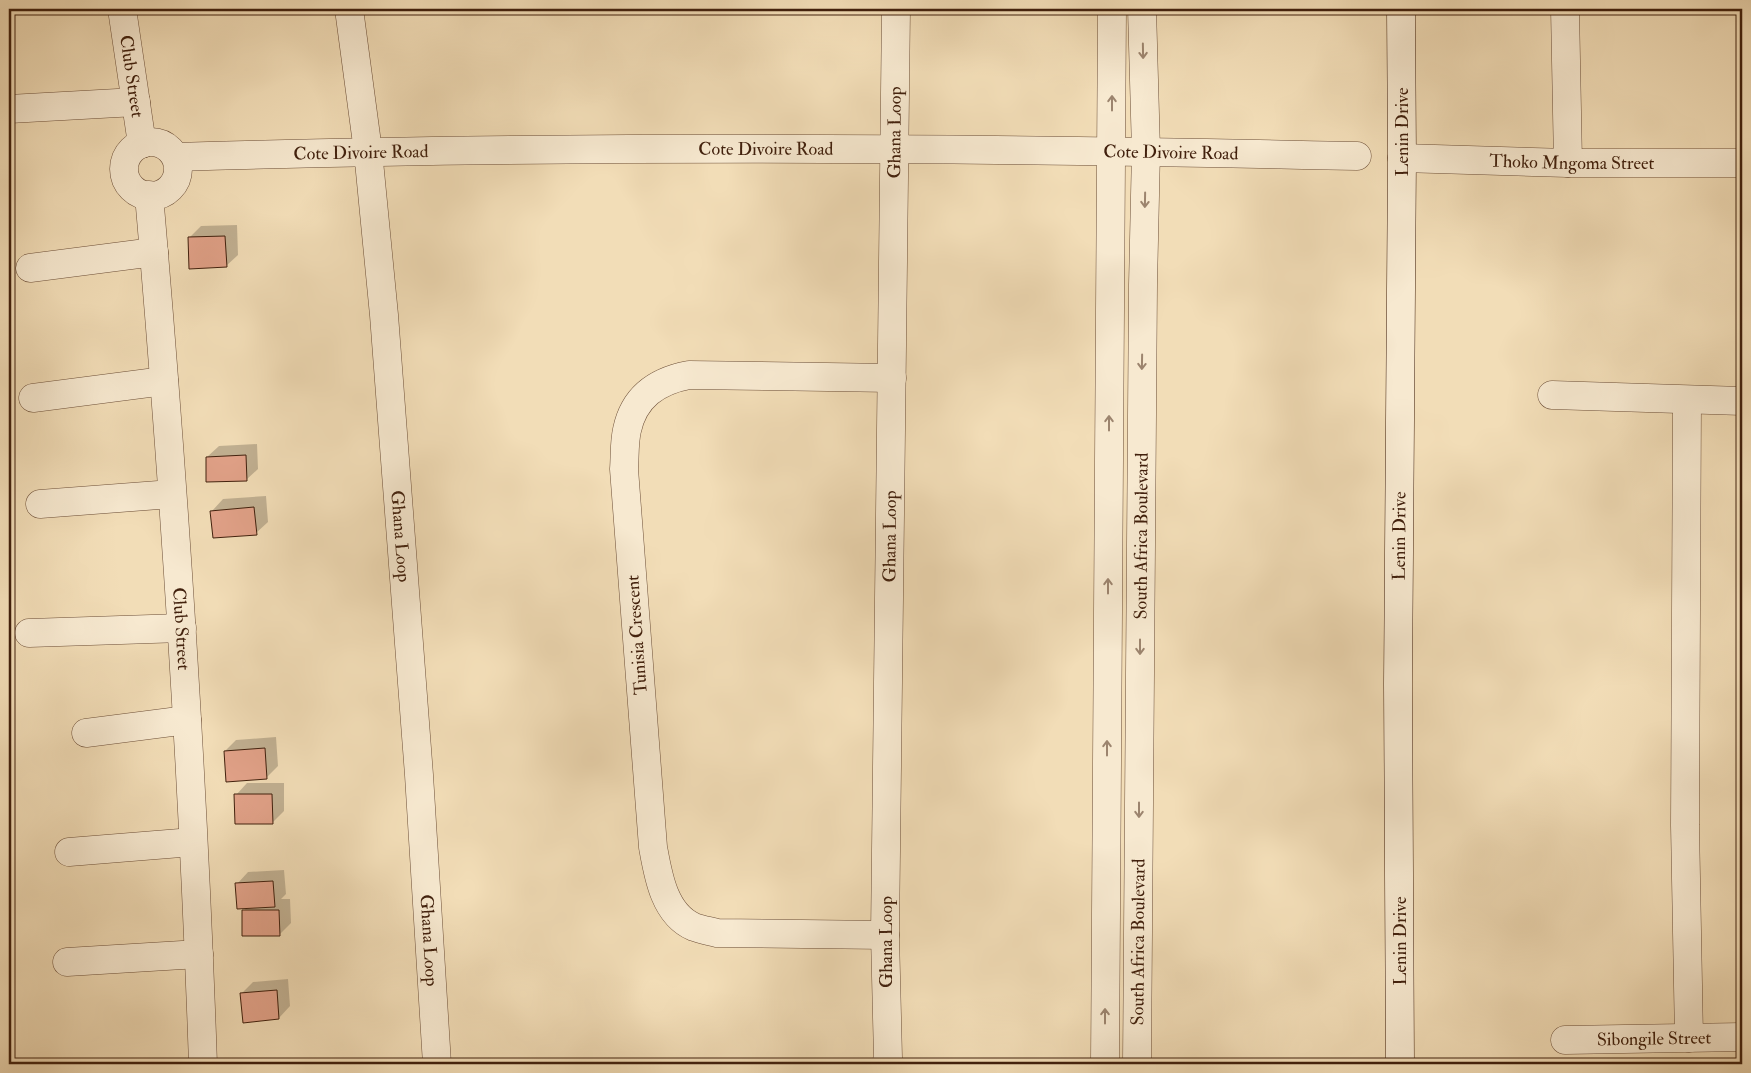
<svg xmlns="http://www.w3.org/2000/svg" width="1751" height="1073" font-family="'IM FELL Double Pica',serif">
  <style>
    .shadow { fill: #0003 }
    .building { fill: #e2a289; stroke: #41200d }
    .lines { fill: none; stroke-linecap: round; stroke-linejoin: round }
    .street-casing { stroke: #6d4f38; stroke-width: 29 }
    .secondary-casing { stroke: #41200d; stroke-width: 29 }
    .street { stroke: #f7e9d0; stroke-width: 28 }
    .secondary { stroke: #f7e9d0; stroke-width: 28 }
    .oneway { stroke: #9c846e }
    .labels { text-anchor: middle; dominant-baseline: central; stroke-width: 4; stroke-linejoin: round; paint-order: stroke }
    .street-label { font-size: 18px; fill: #41200d; stroke: #f7e9d0 }
  </style>
  <rect width="100%" height="100%" fill="#f2ddb7"/>
  <filter id="stains"><feTurbulence type="fractalNoise" baseFrequency=".004" numOctaves="4"/><feColorMatrix values="0 0 0 0 .2 0 0 0 0 .09 0 0 0 0 .02 0 0 0 .5 -.17"/></filter>
  <radialGradient id="worn" r=".72"><stop offset=".6" stop-color="#630" stop-opacity="0"/><stop offset="1" stop-color="#630" stop-opacity=".3"/></radialGradient>
  <path class="shadow" d="M237 225 238 255 226 266 189 238 201 226Z
    M257 444 258 469 246 480 207 457 219 446Z
    M266 496 268 522 256 533 212 511 223 499Z
    M276 737 278 766 266 778 225 751 236 740Z
    M247 783H284V811L273 822 236 795Z
    M284 870 286 894 281 899H290L291 923 279 935 243 911 247 908 237 884 248 872Z
    M288 979 290 1006 279 1018 242 993 253 982Z"/>
  <path class="building" d="M225 236 227 267 189 269 188 237Z
    M246 455 247 481 206 482V457Z
    M254 507 257 535 213 538 210 511Z
    M265 748 267 779 226 782 224 751Z
    M234 794H272L273 824H235Z
    M273 881 275 907 237 909 235 883Z
    M242 910H279L280 936H242Z
    M277 990 279 1019 243 1023 240 993Z"/>
  <g class="lines">
    <g class="street-casing">
      <g id="street">
        <path id="s1" d="M122 9 142 144"/>
        <path id="s2" d="M349 9 368 151 384 315 419 775 437 1064"/>
        <path d="M1565 9 1568 163"/>
        <path d="M9 109 136 102"/>
        <circle cx="151" cy="169" r="27"/>
        <path id="s3" d="M176 157C569 145 964 147 1357 156"/>
        <path id="s4" d="M1402 158 1568 163H1742"/>
        <path id="s5" d="M149 195C174 484 193 774 203 1064"/>
        <path d="M30 268 154 252"/>
        <path d="M1552 395 1742 401"/>
        <path d="M33 398 164 381"/>
        <path d="M1687 401 1685 825 1689 1038"/>
        <path d="M40 504 172 494"/>
        <path d="M29 633 182 628"/>
        <path d="M86 733 187 720"/>
        <path d="M69 852 193 842"/>
        <path d="M885 935 717 933C710 931 702 930 694 927 664 914 658 875 653 847L624 469C625 457 624 443 627 430 634 397 657 381 689 375L892 378"/>
        <path d="M67 962 199 954"/>
        <path id="s6" d="M1565 1040 1742 1037"/>
        <path id="s7" d="M886 1064 888 1058 885 935 896 9"/>
        <path d="M1105 1064 1112 9"/>
        <path id="s8" d="M1137 1064 1143 285 1146 151 1142 9"/>
      </g>
    </g>
    <g class="secondary-casing">
      <g id="secondary">
        <path id="s9" d="M1400 1064 1398 684 1402 158 1401 9"/>
      </g>
    </g>
    <use href="#street" class="street"/>
    <use href="#secondary" class="secondary"/>
  </g>
  <defs><path id="oneway-shaft" d="M-6 0H5M1.5-3L5.5 0L1.5 3" fill="none" stroke-width="1.6" stroke-linecap="round" stroke-linejoin="round" transform="scale(1.25)"/></defs>
  <g class="oneway">
    <use href="#oneway-shaft" transform="translate(1143 51) rotate(89)"/>
    <use href="#oneway-shaft" transform="translate(1112 103) rotate(-90)"/>
    <use href="#oneway-shaft" transform="translate(1145 200) rotate(91)"/>
    <use href="#oneway-shaft" transform="translate(1142 362) rotate(91)"/>
    <use href="#oneway-shaft" transform="translate(1109 423) rotate(-90)"/>
    <use href="#oneway-shaft" transform="translate(1108 586) rotate(-90)"/>
    <use href="#oneway-shaft" transform="translate(1140 647) rotate(90)"/>
    <use href="#oneway-shaft" transform="translate(1107 748) rotate(-90)"/>
    <use href="#oneway-shaft" transform="translate(1139 810) rotate(90)"/>
    <use href="#oneway-shaft" transform="translate(1105 1016) rotate(-90)"/>
  </g>
  <g class="labels">
    <g class="street-label">
      <text stroke="none"><textPath href="#s1" startOffset="68">Club Street</textPath></text>
      <text stroke="none"><textPath href="#s7" startOffset="932">Ghana Loop</textPath></text>
      <text transform="translate(1402 132) rotate(-90)">Lenin Drive</text>
      <text stroke="none"><textPath href="#s3" startOffset="590">Cote Divoire Road</textPath></text>
      <text stroke="none"><textPath href="#s3" startOffset="185">Cote Divoire Road</textPath></text>
      <text stroke="none"><textPath href="#s3" startOffset="995">Cote Divoire Road</textPath></text>
      <text stroke="none"><textPath href="#s4" startOffset="170">Thoko Mngoma Street</textPath></text>
      <text stroke="none"><textPath href="#s2" startOffset="530">Ghana Loop</textPath></text>
      <text stroke="none"><textPath href="#s8" startOffset="528">South Africa Boulevard</textPath></text>
      <text stroke="none"><textPath href="#s7" startOffset="528">Ghana Loop</textPath></text>
      <text stroke="none"><textPath href="#s9" startOffset="528">Lenin Drive</textPath></text>
      <text stroke="none"><textPath href="#s5" startOffset="435">Club Street</textPath></text>
      <text transform="translate(637 635) rotate(-94)">Tunisia Crescent</text>
      <text stroke="none"><textPath href="#s2" startOffset="935">Ghana Loop</textPath></text>
      <text stroke="none"><textPath href="#s8" startOffset="122">South Africa Boulevard</textPath></text>
      <text transform="translate(1400 941) rotate(-90)">Lenin Drive</text>
      <text transform="translate(886 942) rotate(-90)">Ghana Loop</text>
      <text stroke="none"><textPath href="#s6" startOffset="89">Sibongile Street</textPath></text>
    </g>
  </g>
  <rect width="1751" height="1073" fill="none" stroke="#f2ddb7" stroke-width="30"/>
  <rect x="10" y="10" width="1731" height="1053" fill="none" stroke="#41200d" stroke-width="2.5"/>
  <rect x="15" y="15" width="1721" height="1043" fill="none" stroke="#41200d"/>
  <rect width="100%" height="100%" filter="url(#stains)"/>
  <rect width="100%" height="100%" fill="url(#worn)"/>
</svg>
